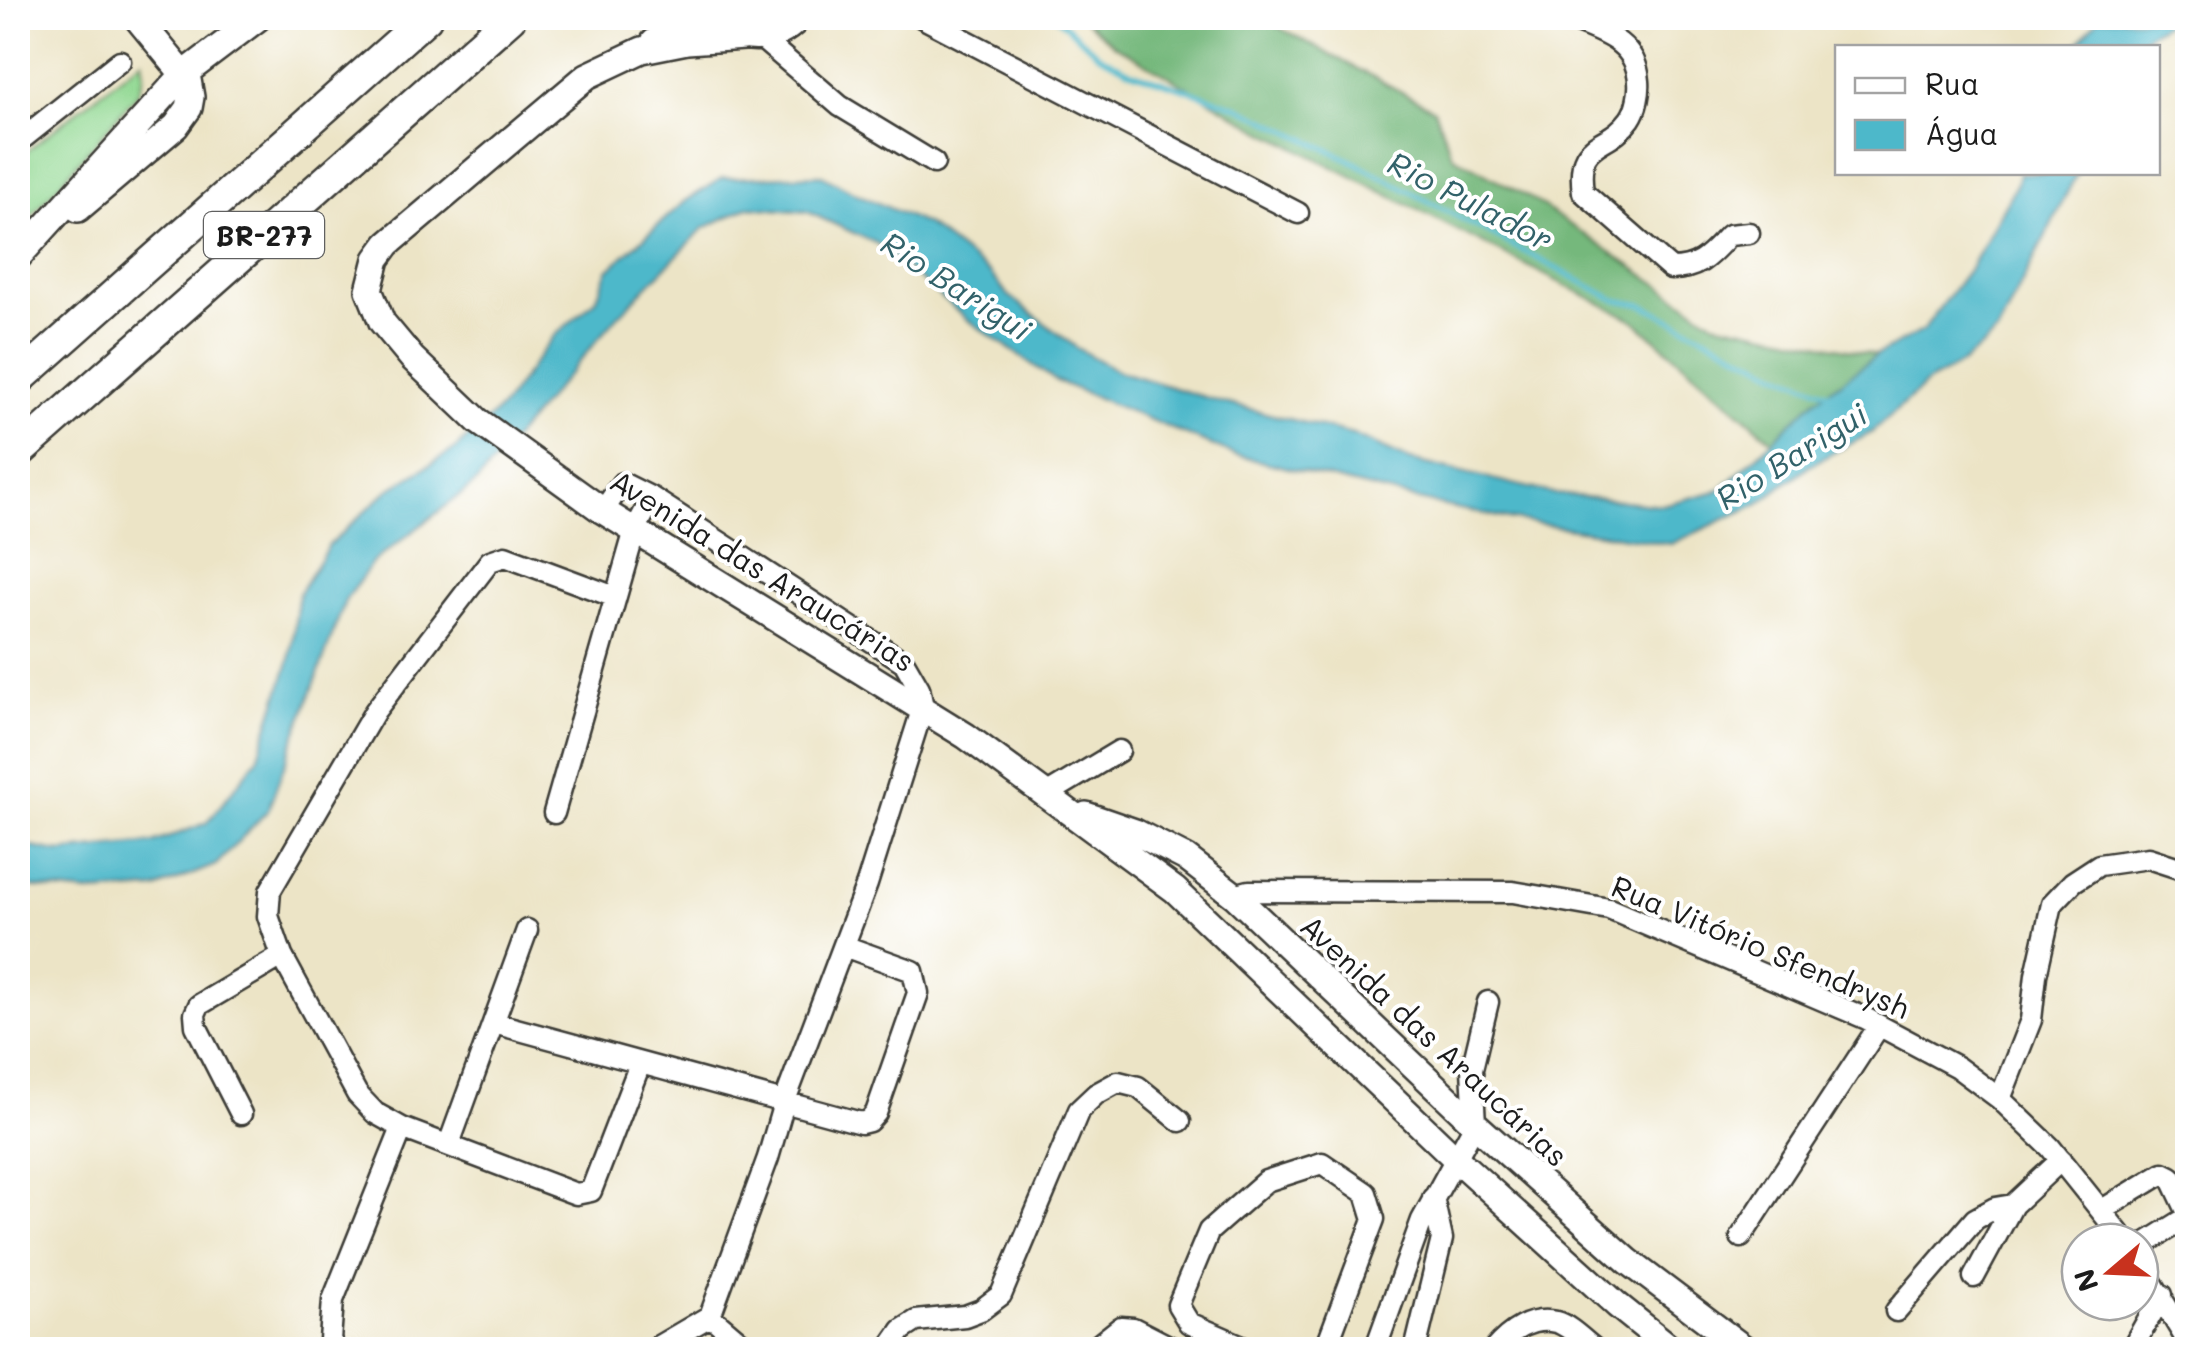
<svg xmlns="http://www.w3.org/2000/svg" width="2205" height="1367" font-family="Mali,sans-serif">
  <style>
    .green { fill: #91d892; stroke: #567a57; stroke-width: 2.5 }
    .forest { fill: #74b87c; stroke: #486a4c; stroke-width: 2.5 }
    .water { fill: #4db8ca; stroke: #346a73; stroke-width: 2.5 }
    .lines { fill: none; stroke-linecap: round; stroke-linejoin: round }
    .stream { stroke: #4db8ca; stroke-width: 5 }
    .minor-casing { stroke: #3b3a36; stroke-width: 25 }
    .major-casing { stroke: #3b3a36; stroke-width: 30 }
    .highway-casing { stroke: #3b3a36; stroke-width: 35 }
    .minor { stroke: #fff; stroke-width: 20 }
    .major { stroke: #fff; stroke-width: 25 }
    .highway { stroke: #fff; stroke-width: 30 }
    .labels { text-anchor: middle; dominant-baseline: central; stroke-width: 8; stroke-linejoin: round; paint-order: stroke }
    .shield { fill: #fff; stroke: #606060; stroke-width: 2.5 }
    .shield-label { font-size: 28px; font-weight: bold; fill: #1c1c1c }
    .street-label { font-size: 30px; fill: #1c1c1c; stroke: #fff }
    .water-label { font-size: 32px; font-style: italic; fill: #32626a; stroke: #fff }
  </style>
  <rect width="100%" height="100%" fill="#fff"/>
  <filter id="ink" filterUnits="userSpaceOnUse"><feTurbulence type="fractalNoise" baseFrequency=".01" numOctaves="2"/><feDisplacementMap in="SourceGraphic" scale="20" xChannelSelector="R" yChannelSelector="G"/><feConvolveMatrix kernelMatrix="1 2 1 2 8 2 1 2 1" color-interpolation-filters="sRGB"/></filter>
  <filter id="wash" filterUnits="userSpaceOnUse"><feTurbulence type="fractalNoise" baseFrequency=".0048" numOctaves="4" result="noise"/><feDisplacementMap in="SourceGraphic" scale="40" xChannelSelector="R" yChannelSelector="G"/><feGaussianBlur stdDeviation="2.25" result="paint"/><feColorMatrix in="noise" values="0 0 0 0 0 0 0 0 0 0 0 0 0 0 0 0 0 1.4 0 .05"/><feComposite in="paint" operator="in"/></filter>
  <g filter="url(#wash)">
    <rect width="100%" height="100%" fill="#ece4c6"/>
    <path class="green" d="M142 60 144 74 138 93 18 232V158Z"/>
    <path class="forest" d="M1082 18H1261L1434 109 1452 155 1532 199 1714 322 1877 355 1773 441 1635 321 1259 129 1113 44Z"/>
    <path class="water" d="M2099 18H2176L2147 34 2137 47H2075Z
      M2019 173H2077L1997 333 1964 362 1927 383 1871 433 1810 465 1758 504 1671 544 1514 520 1435 504 1235 455 1056 381 968 320 878 244 808 212 748 207 704 228 617 317 476 483 373 562 345 601 268 810 216 865 156 889 89 893 18 886V844L58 852 153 843 207 823 258 758 290 659 299 593 329 545 387 491 455 449 502 407 553 337 596 300 608 270 684 202 722 178 822 175 857 194 926 224 990 273 1008 295 1077 348 1118 371 1221 402 1353 435 1410 460 1556 494 1662 505 1721 490 1814 401 1877 355 1923 330 1971 266 2017 183Z"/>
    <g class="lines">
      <path class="stream" d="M1057 18 1099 55 1132 72 1239 107 1350 160 1616 300 1643 305 1780 374 1833 394"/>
    </g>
  </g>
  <g filter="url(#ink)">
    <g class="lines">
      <g class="minor-casing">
        <path id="minor" d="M923 18 1298 213
          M1567 18C1600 32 1636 40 1639 81 1640 92 1637 109 1630 119 1607 151 1575 136 1583 192L1671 269C1700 269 1710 255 1729 235L1749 233
          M761 38 840 106 934 163
          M18 142 120 61
          M603 511 622 483 652 498 904 662 919 688 923 707 867 884 784 1103 768 1158 710 1316 652 1350
          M615 597 505 556 490 561 375 711 270 891 268 916 282 956 357 1094 375 1113 402 1128 576 1194 591 1191 640 1064
          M1046 795 1119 751
          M554 813 635 530 652 498
          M1234 895 1249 891 1513 892 1609 909 1865 1018 1957 1067 2000 1099 2050 1147 2126 1242
          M494 1023 861 1123 869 1121 876 1113 918 993 913 971 844 946
          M2000 1099 2031 1020 2036 975 2052 904 2073 882 2099 865 2148 858 2188 871
          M241 1114 196 1026 195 1014 199 1005 282 956
          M449 1144 527 930
          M2102 1210 2163 1173 2171 1177 2188 1213
          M1741 1237 1879 1026
          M2140 1247 2188 1217
          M2140 1263 2188 1342
          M1974 1277 2013 1205 2061 1160
          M1896 1311 1975 1219 1995 1208 2013 1205
          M710 1316 750 1350
          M336 1350 330 1340 333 1300 402 1128
          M888 1350 902 1330 916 1321 965 1316 981 1310 1001 1295 1079 1110 1096 1094 1118 1082 1138 1087 1180 1121
          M1092 1350 1121 1327 1133 1328 1176 1350
          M1251 1350 1189 1323 1178 1305 1209 1231 1266 1181 1322 1163 1366 1193 1374 1219 1325 1350
          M1375 1350 1422 1220 1475 1124 1472 1069 1488 1002
          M1415 1350 1442 1239 1433 1198
          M1494 1350C1509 1332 1531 1316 1556 1322 1569 1325 1585 1342 1596 1350
          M2131 1350 2162 1295"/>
      </g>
      <g class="major-casing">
        <path id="major" d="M713 18C737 43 775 45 798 18
          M744 37 687 41 642 50 587 76 388 244 377 259 369 290 382 322 412 358 478 421 603 511 966 736 1175 890 1455 1158 1617 1305 1673 1350
          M654 42 687 18
          M78 209 176 126 189 108 191 97 188 80 137 18
          M18 257 184 74 258 18
          M1086 815 1135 832 1186 858 1234 895 1475 1124 1628 1261 1746 1350"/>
      </g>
      <g class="highway-casing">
        <path id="highway" d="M18 380 426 18
          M18 453 510 18"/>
      </g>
      <use href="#minor" class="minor"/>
      <use href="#major" class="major"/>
      <use href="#highway" class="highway"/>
    </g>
  </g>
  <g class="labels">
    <rect class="shield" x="204" y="212" width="120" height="46" rx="8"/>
    <g class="shield-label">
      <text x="264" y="235">BR-277</text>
    </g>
    <g class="street-label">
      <text transform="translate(763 570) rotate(32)">Avenida das Araucárias</text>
      <text transform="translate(1761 946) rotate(23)">Rua Vitório Sfendrysh</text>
      <text transform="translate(1435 1040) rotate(43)">Avenida das Araucárias</text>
    </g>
    <g class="water-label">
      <text transform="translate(1471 200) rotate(27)">Rio Pulador</text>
      <text transform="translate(957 285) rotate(33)">Rio Barigui</text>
      <text transform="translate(1791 455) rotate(-32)">Rio Barigui</text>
    </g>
  </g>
  <rect width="2205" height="1367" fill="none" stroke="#fff" stroke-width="60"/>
  <rect x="1835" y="45" width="325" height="130" fill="#ffffff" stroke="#a4a4a4" stroke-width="2.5"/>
  <rect x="1855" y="78" width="50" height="15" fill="#ffffff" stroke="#a4a4a4" stroke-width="2.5"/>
  <text x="1925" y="95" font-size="30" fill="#1c1c1c">Rua</text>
  <rect x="1855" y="120" width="50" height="30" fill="#4db8ca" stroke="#a4a4a4" stroke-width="2.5"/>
  <text x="1925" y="145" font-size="30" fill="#1c1c1c">Água</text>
  <g transform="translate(2110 1272) rotate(251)"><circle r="48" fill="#ffffff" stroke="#a4a4a4" stroke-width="2.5"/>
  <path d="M0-8L18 38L0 25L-18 38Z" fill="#c8321e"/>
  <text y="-15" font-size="28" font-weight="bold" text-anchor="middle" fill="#1c1c1c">N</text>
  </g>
</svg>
